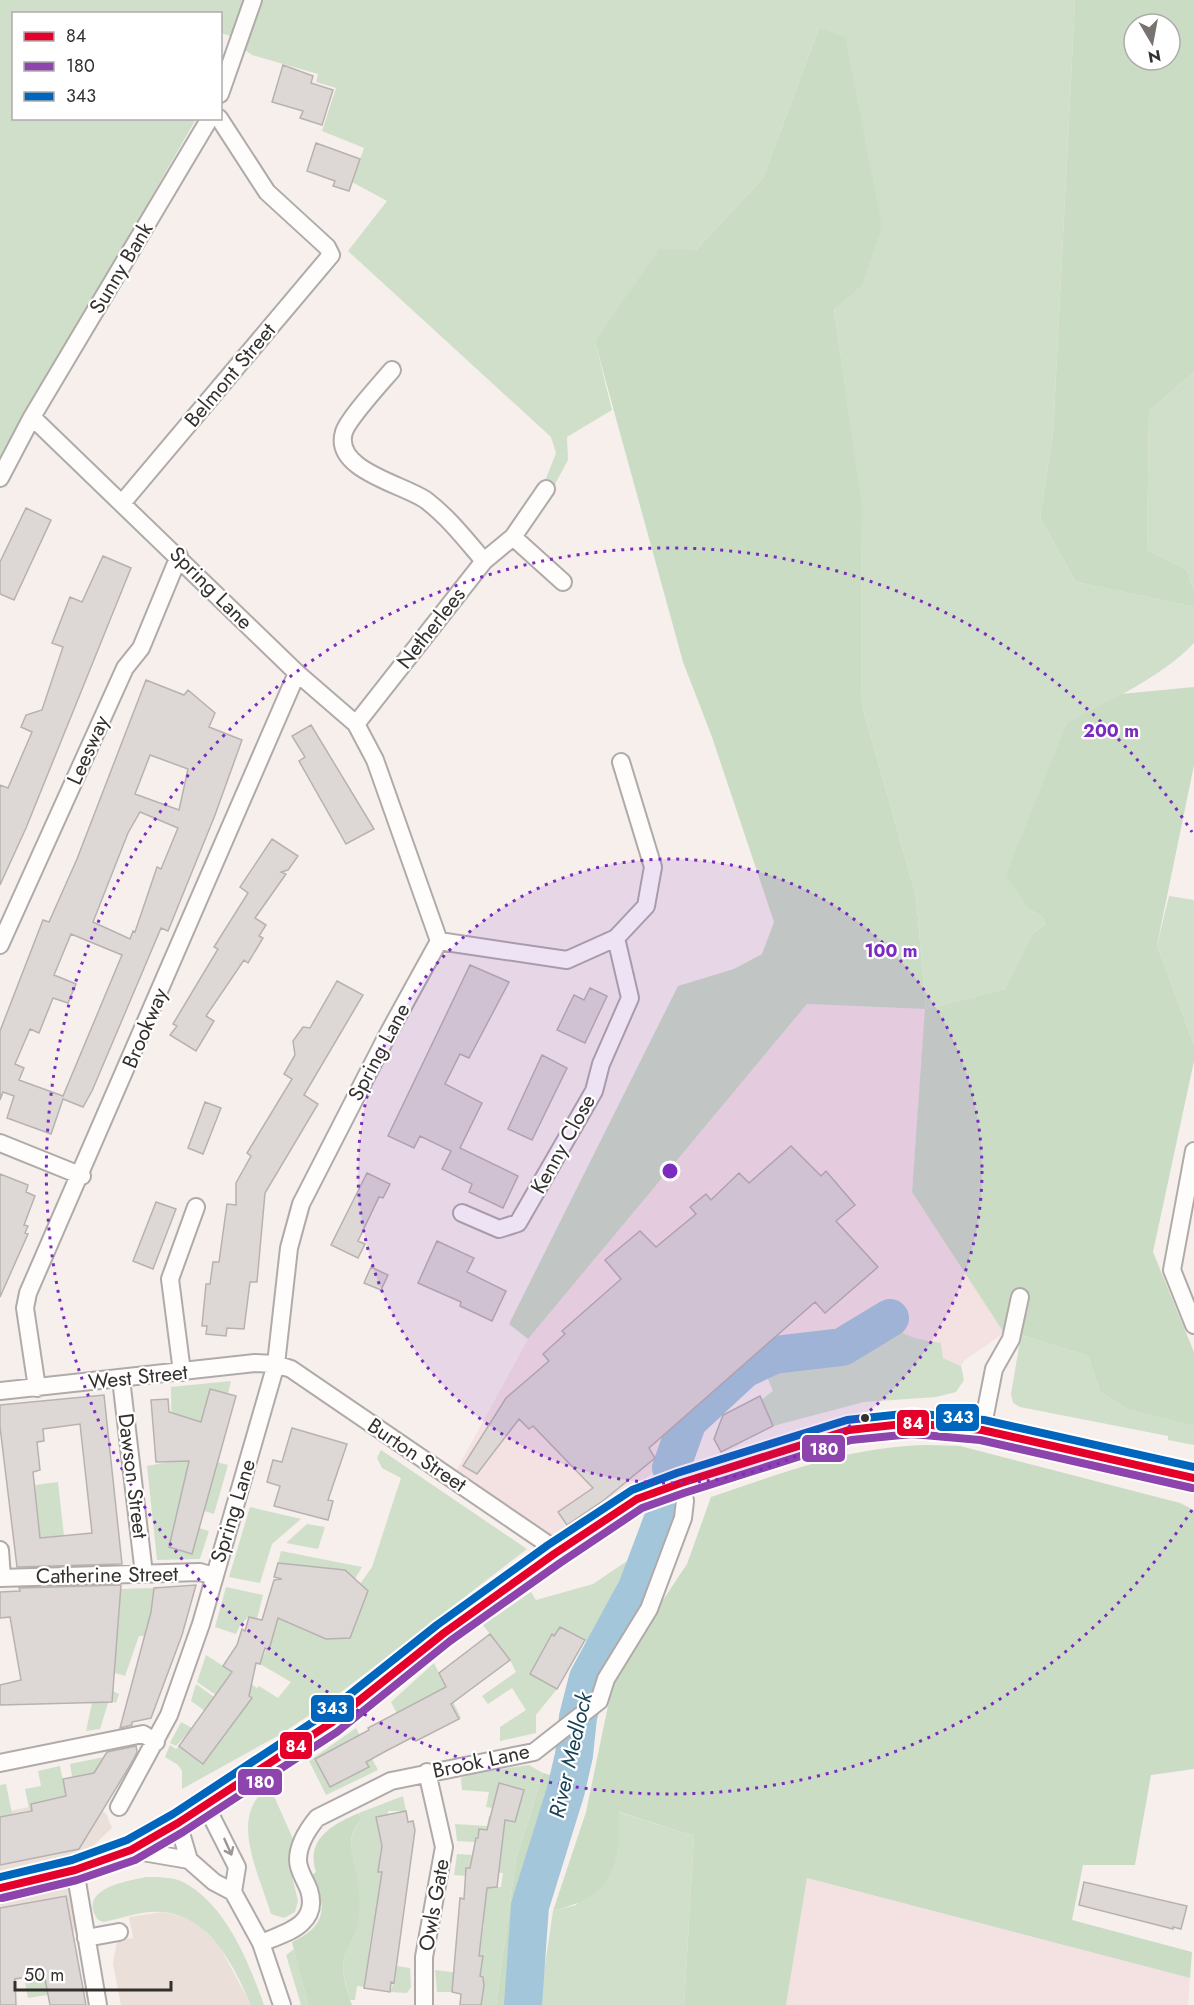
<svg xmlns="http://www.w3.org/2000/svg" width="1194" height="2005" font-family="Jost,sans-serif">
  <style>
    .built { fill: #ebdfd9 }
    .industrial { fill: #f4e2e3 }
    .green { fill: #d0dfca; fill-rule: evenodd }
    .forest { fill: #cbdcc5; fill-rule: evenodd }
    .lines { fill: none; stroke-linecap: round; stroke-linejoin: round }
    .river { stroke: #a4c6da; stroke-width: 38 }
    .building { fill: #ddd8d6; stroke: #b7b2b0; stroke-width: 1.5; fill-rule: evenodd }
    .street-casing { stroke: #b0aba9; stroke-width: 20 }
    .primary-casing { stroke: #b0aba9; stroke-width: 28 }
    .street { stroke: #fefdfc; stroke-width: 16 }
    .primary { stroke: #fefdfc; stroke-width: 26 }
    .bus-1-casing { stroke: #fff; stroke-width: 12 }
    .bus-2-casing { stroke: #fff; stroke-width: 12 }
    .bus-3-casing { stroke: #fff; stroke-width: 12 }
    .bus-1 { stroke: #e4002b; stroke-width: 8 }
    .bus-2 { stroke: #8e44ad; stroke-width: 8 }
    .bus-3 { stroke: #0065bd; stroke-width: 8 }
    .oneway { stroke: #999695 }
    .ring { fill: none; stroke: #7b2cbf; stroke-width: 3; stroke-dasharray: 3 6 }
    .bus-dot { fill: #34302e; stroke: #fff; stroke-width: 2 }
    .labels { text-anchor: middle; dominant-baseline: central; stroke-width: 4.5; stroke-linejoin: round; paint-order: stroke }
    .street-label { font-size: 21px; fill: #34302e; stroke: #fff }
    .water-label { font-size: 22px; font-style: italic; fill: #184357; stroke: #fff }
    .centre { fill: #7b2cbf; stroke: #fff; stroke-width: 3 }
    .ring-label { font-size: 18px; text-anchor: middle; font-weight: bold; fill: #7b2cbf; stroke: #fff; stroke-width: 4.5; stroke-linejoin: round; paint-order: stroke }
    .line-badge { stroke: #fff; stroke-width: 2 }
    .badge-label { font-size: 16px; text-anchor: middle; font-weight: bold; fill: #fff }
  </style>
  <rect width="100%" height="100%" fill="#f6efec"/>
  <path class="built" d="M73 1798 106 1813 112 1828 81 1857 80 1929 0 1951V1813Z
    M162 1912 185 1917 200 1926 220 1947 251 2005H121L113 1964 117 1941 133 1938 129 1917Z"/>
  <path class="industrial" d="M807 1004 926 1009 912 1192 1004 1333 965 1360 961 1366 943 1358 941 1343 915 1339 902 1334 894 1327 868 1344 848 1352 780 1361 764 1370 656 1470 613 1506 547 1537 456 1471 528 1339Z
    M807 1878 1190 1978 1188 2005H786Z"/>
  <path class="green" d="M0 0H246L233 37 221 33 220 14H14V118L196 119 0 462Z
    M263 0H1075L1053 434 1040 518 1076 582 1194 607V643C1162 677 1108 701 1067 724L1029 909 1043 917 1045 925 1033 933 1005 989 926 1009 916 896 861 702 862 513 834 308 862 286 819 28 763 178 696 250 595 342 612 410 567 437 568 460 554 486 545 481 556 453 551 437 348 251 387 201 352 182 364 148 322 131 336 88 316 82 318 74 252 55 245 50Z
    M1194 372V591L1187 570 1147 550 1149 411Z
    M1169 896 1194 900V1045L1157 945Z
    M895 1327C908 1339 924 1340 941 1343L943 1358 961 1366 964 1380 956 1392 936 1397 864 1402 773 1426 761 1400 773 1391 764 1370C795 1352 819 1361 850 1352 866 1347 880 1336 895 1327Z
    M1021 1335 1088 1356 1100 1392 1129 1410 1194 1426V1445L1168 1440V1436L1020 1407 1013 1403 1011 1394Z
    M231 1381 228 1394 210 1390 201 1422 193 1419 196 1438 186 1471 211 1479 217 1462 228 1465 214 1514 204 1511 184 1488 169 1547 192 1554 199 1528 209 1531 200 1559 157 1560 147 1466 172 1461 171 1387Z
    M381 1450 527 1549 323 1706 281 1734 182 1789V1771L178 1765 165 1757 170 1745 176 1749 179 1746 203 1764 252 1698 227 1681 216 1695 197 1682 206 1655 257 1688 259 1686 278 1698 291 1682 260 1664 275 1630 266 1613 326 1639 350 1638 368 1591 360 1584 372 1567 401 1478 382 1468 377 1458Z
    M58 1482 64 1536 29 1538 39 1525 35 1485Z
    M250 1507 301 1519 272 1544 260 1583 229 1577Z
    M307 1524 325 1527 318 1549 286 1543Z
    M281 1551 362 1567 355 1579 278 1563Z
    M636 1555 626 1587 596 1646 560 1627 554 1636 552 1635 530 1673 557 1689 536 1715V1733L500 1741V1727L526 1710 512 1688 488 1704 482 1696 516 1672 510 1660 483 1625 531 1592 536 1600 593 1584Z
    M226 1587 263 1595 257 1619 248 1617 239 1627 236 1634 215 1627Z
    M154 1588 152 1601 163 1602 152 1607 150 1615 158 1617 157 1622 149 1620 144 1636H139L125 1676 115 1673 110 1690 119 1694 116 1703 109 1700 100 1729 86 1731 92 1703H89L96 1615 119 1614 120 1589Z
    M434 1663 461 1718 459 1719 443 1689 401 1711 410 1739 391 1702Z
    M196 1684 214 1697 205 1711 191 1701Z
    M181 1722 192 1728 176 1746 170 1743Z
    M356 1728 378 1770 326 1795 309 1761ZM354 1738 368 1767 330 1787 315 1760 349 1745 347 1741Z
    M104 1757 81 1797 31 1804 32 1822 25 1789 41 1786 38 1771 60 1766 66 1796 75 1794 70 1764Z
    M529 1765 543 1773 516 1860 496 2005H481L484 1987 454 1983 452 1992H437L435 1970 460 1973 482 1956H479L484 1923 458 1920V1915L479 1918 472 1886 501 1887 503 1873 492 1871 493 1860 472 1858 470 1868 466 1876 454 1875 457 1854 473 1855 503 1832 480 1829 475 1842 457 1841 455 1824 487 1826 489 1816 515 1822 524 1790 499 1783 492 1808 486 1807 489 1792 462 1790 461 1778 473 1773Z
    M6 1784 15 1828 0 1818V1785Z
    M270 1787 293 1839 288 1860 298 1901 295 1912 284 1918 271 1914C260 1876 226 1813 270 1787Z
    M403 1796 406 1811H388V1815L376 1818 381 1842 408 1837 381 1856 378 1871 406 1876 381 1878 379 1893 381 1917 375 1916 369 1949 376 1951 391 1965 410 1968 411 1987 407 1993 390 1992 396 1977 392 1976 365 1987 357 1986 355 2000H350C347 1987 341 1972 344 1959 347 1939 359 1927 359 1905 360 1877 339 1844 361 1820L359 1813Z
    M618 1812 694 1836 684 2005H539L553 1911 576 1905 618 1847Z
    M146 1877C159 1877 172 1877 183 1882 226 1904 249 1963 264 2005H251C234 1966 211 1917 163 1912 144 1910 122 1918 104 1922L98 1920C76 1889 127 1881 146 1877Z
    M294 1949 308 2005H301L286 1955Z
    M55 1972 58 1984 82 1980 84 1989 28 1998 24 1977Z"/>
  <path class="forest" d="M1075 0H1194V372L1149 411 1147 550 1187 570 1194 591V607L1076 582 1040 518 1053 434ZM1134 24H1170V60H1134Z
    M819 28 845 37 882 226 862 286 834 309 862 507 861 702 916 896 926 1009 1005 989 1033 933 1045 925 1043 917 1029 909 1006 875 1067 723 1121 694 1194 687V765L1157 945 1194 1045V1061L1153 1252 1194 1352V1426L1129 1410 1100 1392 1088 1356 1021 1335 1004 1333 912 1192 925 1009 807 1004 528 1339 509 1324 678 986 734 969 762 954 774 922 712 737 683 662 595 342 659 249 696 250 763 178Z
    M928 1445 960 1446 1180 1503 1194 1510V1769L1151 1775 1135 1865H1083L1072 1920 1192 1952 1190 1978 807 1878 786 2005H684L694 1836 619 1812C618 1823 619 1835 618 1846 614 1887 591 1901 553 1911L586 1812 615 1672 687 1564 711 1497C783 1473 851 1446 928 1445Z
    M543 1773 564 1779 523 1908 516 2005H496L516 1860Z
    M359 1813 361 1820C346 1836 351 1853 356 1872 360 1891 362 1915 355 1933 352 1941 345 1950 344 1959 341 1973 347 1991 352 2005H308L292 1942C326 1927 328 1907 312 1875L316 1872C305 1839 333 1824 359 1813Z"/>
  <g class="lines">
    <path class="river" d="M671 1468 688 1421 744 1369 774 1355 842 1347 890 1318
      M523 2005 530 1906 566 1790 574 1755 578 1717 588 1678 637 1588 663 1519"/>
  </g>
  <path class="building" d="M283 65 313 76 311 83 333 90 322 125 300 118 303 111 272 102Z
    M316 143 360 159 349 191 333 186 335 181 307 171Z
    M26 508 51 520 14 600 0 594V562Z
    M103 556 131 568 26 828 0 885V785L8 788 32 732 21 727 26 715 42 710 63 647 52 643 70 597 82 602Z
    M146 680 184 695 188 690 215 713 209 727 242 740 215 815 168 931 161 928 92 1091 83 1107 63 1099 51 1134 7 1118 14 1096 3 1092 0 1100V1031L43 920 49 922 77 859ZM150 755 188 769 179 810 135 794ZM140 812 178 828 161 869 157 867 135 932 133 931 130 939 93 922 128 833ZM71 934 122 955 63 1096 19 1080 24 1068 15 1064 30 1029 39 1033 53 998 68 1003 76 984 54 975Z
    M311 725 374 829 346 844 299 761 305 757 292 736Z
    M272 839 298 856 288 870 281 872 286 874 255 918 266 925 259 936 263 938 248 963 244 960 206 1016 214 1021 196 1051 170 1035 177 1026 173 1024 218 949 214 947 248 893 240 887Z
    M470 965 509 982 469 1058 460 1054 445 1084 482 1103 460 1148 518 1176 503 1208 469 1192 472 1184 442 1169 451 1151 420 1136 414 1148 388 1136Z
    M337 981 363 995 304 1095 318 1104 265 1193 257 1282H250L244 1329 227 1328 226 1336 206 1334 207 1326H202L206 1284H210L213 1262H219L227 1204 236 1205V1183L251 1156 247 1153 292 1079 284 1074 295 1055 293 1041 303 1027 310 1028Z
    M590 988 607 996 585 1043 557 1030 574 995 584 1000Z
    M542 1055 567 1068 532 1140 508 1129Z
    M205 1102 221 1108 203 1154 188 1148Z
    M791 1146 821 1176 826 1171 855 1205 836 1221 878 1267 825 1313 815 1302 649 1448 655 1458 604 1500 567 1525 558 1512 593 1488 533 1426 529 1429 519 1419 477 1474 463 1466 506 1398 549 1361 543 1354 565 1334 562 1331 621 1279 605 1260 640 1231 656 1247 696 1214 690 1207 706 1194 711 1200 739 1173 749 1183Z
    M367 1173 390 1184 383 1198 379 1197 358 1241 365 1244 358 1258 331 1245Z
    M0 1174 28 1185 26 1192 35 1196 24 1225 28 1226 25 1233 28 1234 0 1297Z
    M156 1202 176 1209 153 1269 133 1261Z
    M437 1241 474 1258 467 1272 506 1291 492 1321 460 1306 461 1302 418 1283Z
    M371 1267 388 1275 381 1290 364 1283Z
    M210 1389 236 1396 192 1554 169 1547 189 1461 156 1462 151 1400 168 1399 169 1412 201 1422Z
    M104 1395 122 1564 17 1567 0 1427V1405ZM80 1424 92 1533 40 1538 33 1472 40 1470 37 1442 44 1441 43 1429Z
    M760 1396 773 1426 721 1452 714 1439 723 1415Z
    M292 1428 347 1444 328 1500 333 1501 328 1520 274 1506 280 1486 267 1482 273 1460 282 1462Z
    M278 1563 345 1570 368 1591 350 1638 326 1639 278 1618 269 1650 265 1648 260 1664 256 1663 249 1696 252 1698 203 1764 179 1746 232 1672 223 1666 237 1645 242 1629 245 1631 249 1617 262 1620 274 1580 282 1579 274 1577Z
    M121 1585 112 1702 0 1705V1685L21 1680 10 1617 0 1618V1592L20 1591 19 1588Z
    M196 1585 182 1635 151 1718 132 1722V1725L120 1728 151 1612 154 1588Z
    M560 1627 585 1640 557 1689 530 1674 552 1634 554 1636Z
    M490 1634 510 1660 451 1704 459 1719 416 1741 413 1737 386 1751 366 1762 369 1767 330 1787 315 1759 369 1730 368 1728 446 1687 439 1673Z
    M136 1746 137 1752 132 1762 79 1849 0 1865V1817L32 1811 31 1804 66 1796 63 1779 94 1773 107 1752Z
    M499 1783 524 1790 515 1822 505 1820 497 1887 487 1888 479 1956H483L480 1976 483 1977 484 1986 481 2005H460L461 1994 452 1992 460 1898 464 1899 466 1868H470L476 1838H478L479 1829 487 1830Z
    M406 1811 408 1822 413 1821 415 1830 394 1983 391 1982 390 1992 364 1988 382 1872H378L382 1846 376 1817Z
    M1084 1882 1187 1906 1181 1929 1173 1927V1929L1079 1905Z
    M66 1896 86 2005H50L44 1974 15 1979 16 2005H0V1908Z"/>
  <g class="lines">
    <g class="street-casing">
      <path id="street" d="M220 94 253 0
        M392 370C381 383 348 419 344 432 332 471 407 485 427 501 449 518 466 540 484 561
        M32 417 297 673 356 724 375 760 439 941 389 1032 301 1204 289 1248 276 1364 201 1624 169 1715 119 1807
        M0 478 32 417 210 118
        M123 502 331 255 327 247 267 192 219 118
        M513 537 563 582
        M356 724 484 561 513 537 546 489
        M439 941 567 960 616 938 646 906 653 867 621 762
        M0 945 125 668 141 648 179 556
        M0 1143 82 1176
        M1194 1151 1172 1270 1194 1325
        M462 1213 499 1229 518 1223 594 1091 601 1064 630 998 616 938
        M182 1372 170 1279 196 1207
        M121 1379 144 1574
        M37 1388 25 1308 28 1293 297 673
        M0 1391 255 1363 276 1364 291 1369 546 1543 554 1554
        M982 1430 994 1369 1011 1339 1020 1297
        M0 1550 2 1578
        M0 1578 200 1572 214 1576
        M0 1763 143 1734 156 1742
        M206 1806 237 1867 233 1892
        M178 1823 189 1860 214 1882 233 1892 261 1943 282 2005
        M131 1850 189 1860
        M75 1870 98 2005
        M86 1938 119 1932
        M261 1943C286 1933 320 1924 309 1890 305 1879 298 1871 298 1860 298 1845 308 1829 317 1818L391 1781 534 1752 599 1701 606 1679 649 1609 683 1518 685 1501 681 1483
        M424 2005V1957L444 1847 427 1772"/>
    </g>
    <g class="primary-casing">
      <path id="primary" d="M0 1888 75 1870 131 1850 178 1823 331 1723 444 1633 554 1554 637 1499 681 1483 849 1430 912 1423 982 1430 1194 1478"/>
    </g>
    <use href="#street" class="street"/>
    <use href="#primary" class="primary"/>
    <g class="bus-1-casing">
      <path id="bus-1" d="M0 1888 75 1870 131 1850 178 1823 331 1723 444 1633 554 1554 637 1499 681 1483 849 1430 912 1423 982 1430 1194 1478"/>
    </g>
    <g class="bus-2-casing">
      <path id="bus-2" d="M2 1898 77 1880 135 1860 183 1832 337 1732 450 1641 560 1563 642 1508 684 1493 851 1440 912 1434 980 1440 1192 1488"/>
    </g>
    <g class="bus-3-casing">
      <path id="bus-3" d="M0 1877 72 1860 127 1840 173 1814 325 1714 437 1625 548 1545 632 1490 677 1473 847 1420 912 1413 984 1420 1194 1467"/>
    </g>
    <use href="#bus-1" class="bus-1"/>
    <use href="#bus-2" class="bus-2"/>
    <use href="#bus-3" class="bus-3"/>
  </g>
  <defs><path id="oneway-shaft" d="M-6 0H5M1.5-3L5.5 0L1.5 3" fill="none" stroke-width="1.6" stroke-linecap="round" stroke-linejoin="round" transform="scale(1.5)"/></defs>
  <use class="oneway" href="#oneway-shaft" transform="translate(228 1847) rotate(66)"/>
  <circle cx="670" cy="1171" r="312" fill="#7b2cbf" fill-opacity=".12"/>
  <g class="ring">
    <circle cx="670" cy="1171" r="312"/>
    <path d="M1192 1510A623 623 0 1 1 1192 832"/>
  </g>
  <circle class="bus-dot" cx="865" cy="1418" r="5"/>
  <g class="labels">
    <g class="street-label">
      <text transform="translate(121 268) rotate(-59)">Sunny Bank</text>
      <text transform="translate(230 375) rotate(-50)">Belmont Street</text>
      <text transform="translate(211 588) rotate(45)">Spring Lane</text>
      <text transform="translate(431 628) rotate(-52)">Netherlees</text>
      <text transform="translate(88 750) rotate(-66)">Leesway</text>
      <text transform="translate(145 1028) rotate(-67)">Brookway</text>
      <text transform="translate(379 1052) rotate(-62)">Spring Lane</text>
      <text transform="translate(563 1144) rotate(-61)">Kenny Close</text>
      <text transform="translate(138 1377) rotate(-6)">West Street</text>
      <text transform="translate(417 1455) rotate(34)">Burton Street</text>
      <text transform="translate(133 1476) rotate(83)">Dawson Street</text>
      <text transform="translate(233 1511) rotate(-73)">Spring Lane</text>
      <text transform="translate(107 1575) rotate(-1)">Catherine Street</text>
      <text transform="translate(481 1761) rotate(-12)">Brook Lane</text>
      <text transform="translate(434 1905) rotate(-80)">Owls Gate</text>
    </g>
    <g class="water-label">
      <text transform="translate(570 1755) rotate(-77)">River Medlock</text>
    </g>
  </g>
  <circle cx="670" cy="1171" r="9" class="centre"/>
  <g class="ring-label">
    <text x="1111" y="737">200 m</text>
    <text x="891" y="957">100 m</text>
  </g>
  <g class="line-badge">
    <rect x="935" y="1403" width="45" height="29" rx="6" fill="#0065bd"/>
    <rect x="896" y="1409" width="34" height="28" rx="6" fill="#e4002b"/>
    <rect x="801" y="1434" width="45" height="29" rx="6" fill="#8e44ad"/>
    <rect x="310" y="1694" width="45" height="29" rx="6" fill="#0065bd"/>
    <rect x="279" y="1731" width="34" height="29" rx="6" fill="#e4002b"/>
    <rect x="237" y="1768" width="46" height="28" rx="6" fill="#8e44ad"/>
  </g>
  <g class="badge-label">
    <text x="958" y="1423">343</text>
    <text x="913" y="1429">84</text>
    <text x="824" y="1455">180</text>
    <text x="332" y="1714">343</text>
    <text x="296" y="1752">84</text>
    <text x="260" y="1788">180</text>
  </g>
  <rect x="12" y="12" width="210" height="108" fill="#ffffff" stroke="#aeacab" stroke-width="1.5"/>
  <rect x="24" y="32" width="30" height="9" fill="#e4002b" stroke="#aeacab" stroke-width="1.5"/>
  <text x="66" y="42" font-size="18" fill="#34302e">84</text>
  <rect x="24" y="62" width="30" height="9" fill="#8e44ad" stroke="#aeacab" stroke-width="1.5"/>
  <text x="66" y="72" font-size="18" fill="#34302e">180</text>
  <rect x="24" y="92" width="30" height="9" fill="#0065bd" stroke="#aeacab" stroke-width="1.5"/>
  <text x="66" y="102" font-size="18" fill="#34302e">343</text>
  <g transform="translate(1152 42) rotate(170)"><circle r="28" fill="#ffffff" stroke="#aeacab" stroke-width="1.5"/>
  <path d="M0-4.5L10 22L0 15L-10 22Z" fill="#787370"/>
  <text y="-9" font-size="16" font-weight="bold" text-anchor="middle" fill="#34302e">N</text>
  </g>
  <path d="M15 1981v9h156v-9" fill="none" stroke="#34302e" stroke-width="3"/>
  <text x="24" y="1981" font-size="18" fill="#34302e" stroke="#ffffff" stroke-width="4.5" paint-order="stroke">50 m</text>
</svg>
